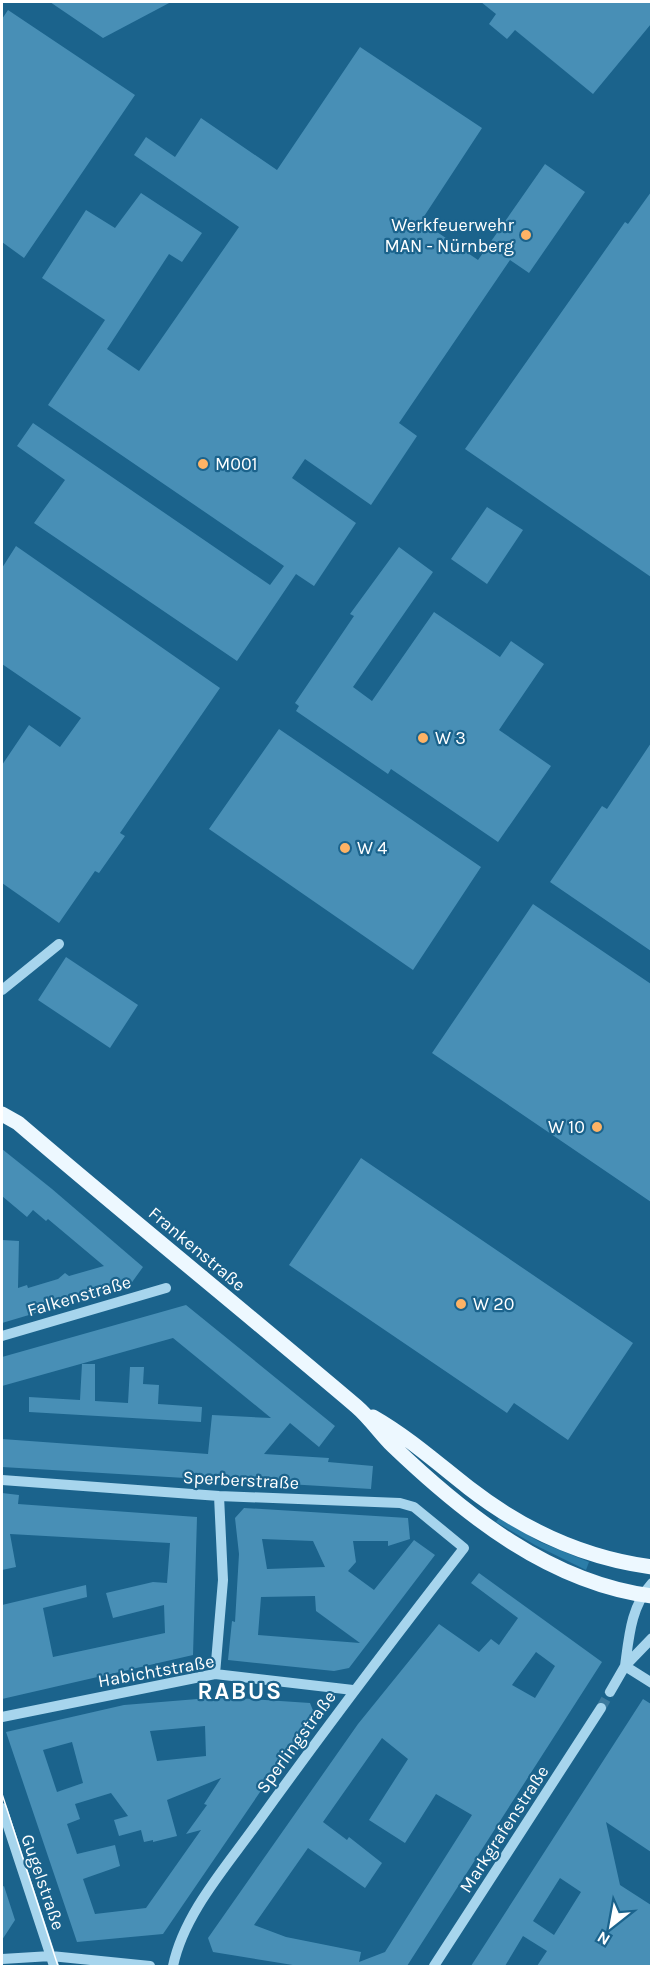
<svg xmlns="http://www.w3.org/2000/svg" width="653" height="1968" font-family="Karla,sans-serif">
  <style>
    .green { fill: #2b7da8 }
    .building { fill: #488fb6; fill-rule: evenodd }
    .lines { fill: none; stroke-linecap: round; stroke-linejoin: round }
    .minor-tunnel { stroke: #3d7a9d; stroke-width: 10; stroke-dasharray: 10 5; stroke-linecap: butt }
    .minor { stroke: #a7d5ed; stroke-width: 10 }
    .major { stroke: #edf8ff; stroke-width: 15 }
    .tram { stroke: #fff; stroke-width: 1.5 }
    .poi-dot { fill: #feb365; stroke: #1b638c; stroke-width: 2 }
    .labels { text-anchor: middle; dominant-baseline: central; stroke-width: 4.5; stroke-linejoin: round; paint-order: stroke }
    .poi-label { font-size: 18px; fill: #fff; stroke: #1b638c; text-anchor: start }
    .street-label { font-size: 18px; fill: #fff; stroke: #1b638c }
    .district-label { font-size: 24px; font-weight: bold; letter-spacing: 1.5px; fill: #fff; stroke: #1b638c }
  </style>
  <rect width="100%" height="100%" fill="#1b638c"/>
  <path class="green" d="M499 1518 540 1542 589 1562 586 1570 535 1545 496 1522Z"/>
  <path class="building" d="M50 2H171L103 38Z
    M481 2H651V24L593 94 515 30 507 39 489 24 496 14Z
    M8 10 135 95 24 258 2 242V19Z
    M360 47 482 128 421 221 478 260 545 164 585 192 529 273 510 260 399 423 417 436 371 505 305 459 292 478 356 523 314 586 296 574 237 661 34 523 65 480 17 446 33 423 270 585 284 566 48 405 105 320 42 278 86 210 115 228 141 193 202 233 182 262 169 254 107 349 139 371 239 227 134 155 146 137 175 157 201 118 277 170Z
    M651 192V577L465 449 625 222 628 224Z
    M487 507 523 530 487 584 451 559Z
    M16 546 220 688 120 833 125 836 99 873 95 871 59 923 2 883V765L29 725 60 747 81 718 2 664V568Z
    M399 547 433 572 353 687 372 701 434 612 500 657 511 641 544 664 499 730 551 766 498 842 391 769 388 774 296 711 299 706 295 703 354 616 350 614Z
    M279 729 481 867 413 970 209 829Z
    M651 743V951L550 882 602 806 607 809Z
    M533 904 651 984V1202L432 1053Z
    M66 957 138 1005 110 1048 38 1000Z
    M2 1149 52 1189 143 1267 130 1285 2 1323V1240L19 1241 18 1288 27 1285 28 1288 58 1279 65 1273 69 1276 104 1266 48 1219 46 1221 33 1210 27 1217 2 1196Z
    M361 1158 633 1343 568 1440 514 1403 507 1413 289 1265Z
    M186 1305 335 1426 319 1447 290 1423 264 1454 329 1458 328 1462 373 1466 371 1489 2 1467V1439L208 1454 212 1415 271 1418 173 1338 2 1386V1357Z
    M82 1364H95V1401L128 1403 130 1367H144L143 1384 159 1385 158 1404 202 1407 201 1422 29 1412V1397L80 1400Z
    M2 1493 19 1495 18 1504 197 1517 193 1655 2 1699V1605L86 1585 87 1597 43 1608 53 1657 165 1633 164 1605 113 1618 106 1593 153 1582 167 1583 170 1543 10 1534 16 1567 2 1570Z
    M244 1508 408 1518 410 1539 388 1546V1541H353L356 1562 348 1571 374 1590 414 1540 435 1555 349 1668 334 1671 228 1660 232 1621 235 1622 239 1554 235 1518ZM262 1539 313 1541 325 1567 267 1569ZM315 1596 316 1611 360 1643 258 1635 261 1597Z
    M479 1573 602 1662 407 1966H299L213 1952 208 1938 358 1724 439 1624 479 1652 491 1639 499 1645 518 1618 471 1583ZM536 1652 555 1666 535 1698 512 1685ZM382 1738 408 1759 369 1820 405 1843 436 1794 472 1815 385 1952 359 1962 361 1952 286 1937 254 1925 308 1848 365 1888 382 1863 349 1837 347 1840 323 1822Z
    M222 1697 310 1703 314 1713 163 1934 77 1942 6 1732 124 1705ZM205 1726 206 1756 157 1761 150 1731ZM72 1742 83 1783 57 1792 43 1750ZM221 1778 204 1804 207 1805 186 1834 201 1830 146 1908 95 1914 83 1879 120 1866 115 1845 77 1854 67 1824 80 1819 75 1804 111 1793 128 1816 114 1820 119 1836 141 1830 144 1842 153 1840V1842L177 1836 167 1800Z
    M643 1699 651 1704V1852L606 1822 620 1885 651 1905V1966H537L547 1951 523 1936 505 1966H471ZM560 1878 581 1892 554 1935 533 1921Z
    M4 1886 15 1920 2 1940V1887Z"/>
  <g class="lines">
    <path class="minor-tunnel" d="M601 1708 610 1692"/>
    <path class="minor" d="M2 990 59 944
      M2 1336 166 1288
      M2 1480 219 1496 400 1503 414 1507 464 1548C394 1638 325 1729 258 1822 227 1866 184 1913 173 1966
      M625 1666C629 1636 631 1606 652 1583
      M625 1666 652 1683
      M215 1674 223 1580 219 1496
      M610 1692 625 1666 652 1638
      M2 1717 215 1674 353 1690
      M2 1808 54 1966
      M2 1959 51 1956 150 1966
      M434 1966 601 1708"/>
    <path class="major" d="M2 1114 18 1123C130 1219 244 1311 356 1406 370 1418 380 1433 393 1446 464 1514 550 1583 652 1596
      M373 1417C408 1437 437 1463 469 1488 522 1529 584 1558 652 1567"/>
    <path class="tram" d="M2 1794 58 1966"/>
  </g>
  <g class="poi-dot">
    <circle cx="526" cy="235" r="6"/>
    <circle cx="203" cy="464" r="6"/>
    <circle cx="423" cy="738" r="6"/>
    <circle cx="345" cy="848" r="6"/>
    <circle cx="597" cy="1127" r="6"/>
    <circle cx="461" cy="1304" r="6"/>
  </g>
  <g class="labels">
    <g class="poi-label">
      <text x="514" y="225" text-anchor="end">Werkfeuerwehr<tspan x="514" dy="21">MAN - Nürnberg</tspan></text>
      <text x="215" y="464">M001</text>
      <text x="435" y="738">W 3</text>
      <text x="357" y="848">W 4</text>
      <text x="585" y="1127" text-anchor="end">W 10</text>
      <text x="473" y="1304">W 20</text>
    </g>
    <g class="street-label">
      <text transform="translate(197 1249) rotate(40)">Frankenstraße</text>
      <text transform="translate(79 1296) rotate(-16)">Falkenstraße</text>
      <text transform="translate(241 1480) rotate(3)">Sperberstraße</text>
      <text transform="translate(156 1671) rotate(-10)">Habichtstraße</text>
      <text transform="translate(296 1742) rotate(-54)">Sperlingstraße</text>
      <text transform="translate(504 1829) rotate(-57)">Markgrafenstraße</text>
      <text transform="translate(43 1882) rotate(71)">Gugelstraße</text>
    </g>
    <g class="district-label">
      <text x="240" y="1691">RABUS</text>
    </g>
  </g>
  <rect width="653" height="1968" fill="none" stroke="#ffffff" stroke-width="6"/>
  <g transform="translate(611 1926) rotate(211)" stroke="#1b638c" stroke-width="4.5" paint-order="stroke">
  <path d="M0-4.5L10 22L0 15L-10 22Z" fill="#ffffff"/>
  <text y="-9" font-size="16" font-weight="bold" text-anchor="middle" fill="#ffffff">N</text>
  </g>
</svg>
